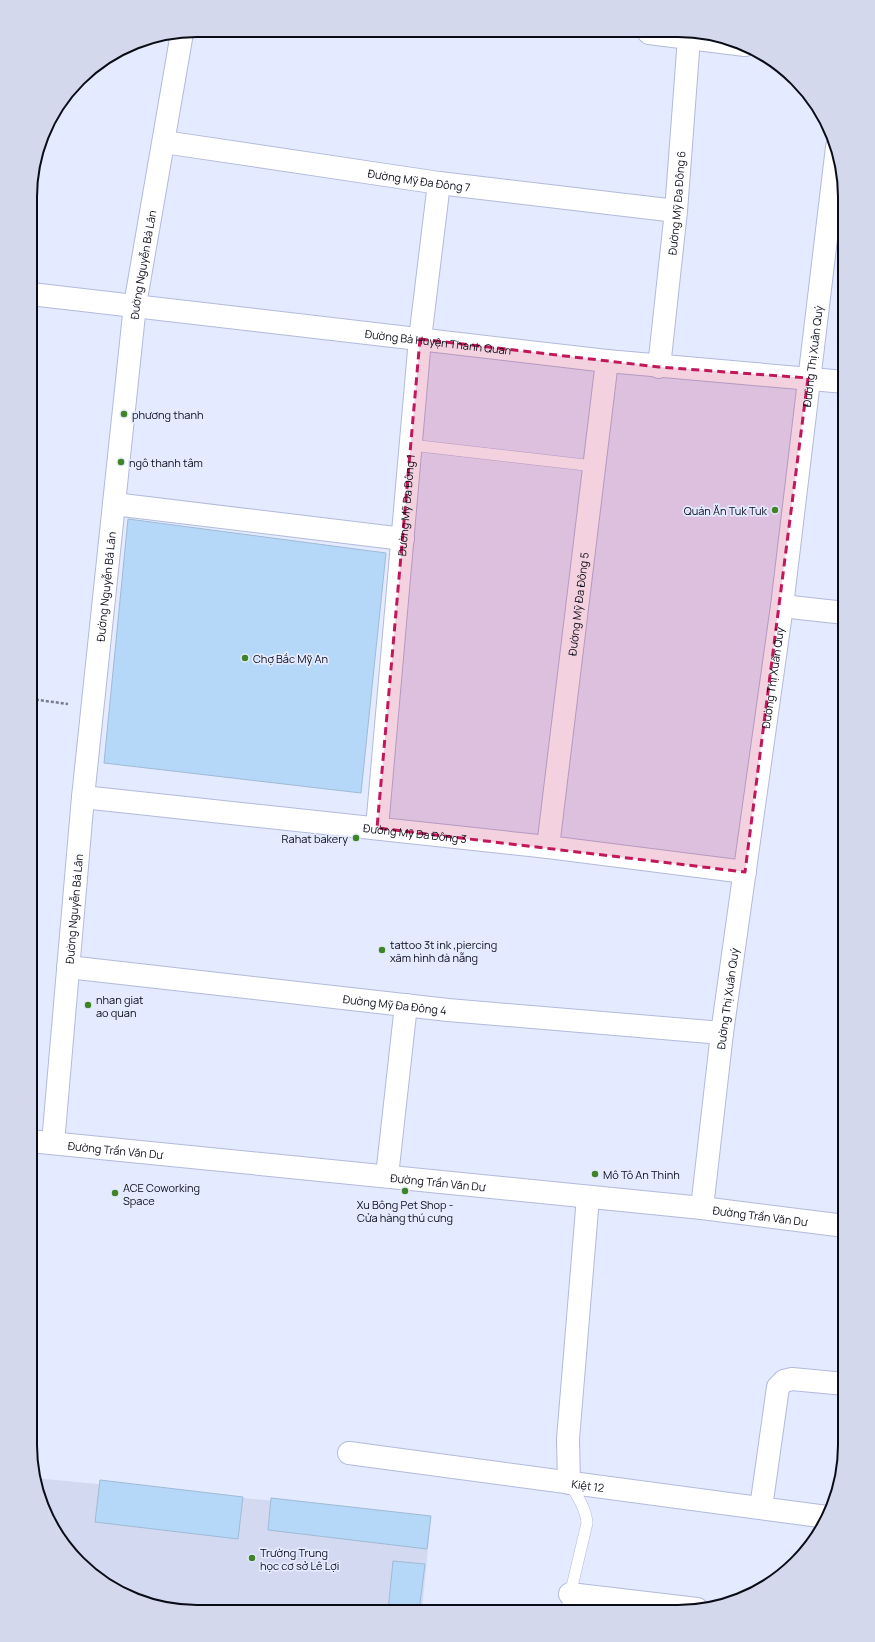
<svg xmlns="http://www.w3.org/2000/svg" width="875" height="1642" font-family="Manrope,sans-serif">
  <style>
    .built { fill: #d4d9f2 }
    .building { fill: #b5d8f9; stroke: #9fbad5 }
    .lines { fill: none; stroke-linecap: round; stroke-linejoin: round }
    .service-casing { stroke: #b2badc; stroke-width: 12 }
    .minor-casing { stroke: #b2badc; stroke-width: 24 }
    .tertiary-casing { stroke: #b2badc; stroke-width: 24 }
    .path { stroke: #777b8b; stroke-width: 2.5; stroke-dasharray: 3 2; stroke-linecap: butt }
    .service { stroke: #fff; stroke-width: 11 }
    .minor { stroke: #fff; stroke-width: 22 }
    .tertiary { stroke: #fff; stroke-width: 22 }
    .marked { fill: #c2185b; fill-opacity: 0.2; stroke: #c2185b; stroke-width: 3; stroke-dasharray: 8 5; stroke-linejoin: round }
    .poi-dot { fill: #3f8427; stroke: #e4eaff; stroke-width: 1.5 }
    .labels { text-anchor: middle; dominant-baseline: central; stroke-width: 3.5; stroke-linejoin: round; paint-order: stroke }
    .street-label { font-size: 11px; fill: #0a0c17; stroke: #e4eaff }
    .poi-label { font-size: 11px; fill: #0a0c17; stroke: #e4eaff; text-anchor: start }
    .rim { fill: none; stroke: #0a0c17; stroke-width: 2 }
  </style>
  <rect width="100%" height="100%" fill="#e4eaff"/>
  <path class="built" d="M35 1478 431 1516 422 1611H175L133 1599 95 1577 58 1538 39 1499Z"/>
  <path class="building" d="M128 519 386 553 361 793 104 763Z
    M100 1480 243 1497 238 1539 95 1522Z
    M271 1498 431 1516 427 1549 268 1530Z
    M393 1561 425 1564 419 1611H388Z"/>
  <g class="lines">
    <g class="service-casing">
      <path id="service" d="M411 445 594 466
        M566 1612 587 1523C586 1509 577 1495 569 1483"/>
    </g>
    <g class="minor-casing">
      <g id="minor">
        <path d="M649 33 745 45"/>
        <path id="s1" d="M164 142 439 183 676 211"/>
        <path id="s2" d="M659 367 676 211 689 38"/>
        <path d="M114 504 403 539"/>
        <path d="M782 606 845 613"/>
        <path id="s3" d="M83 797 548 847 745 872"/>
        <path id="s4" d="M377 828 420 339 439 183"/>
        <path id="s5" d="M548 847 607 361"/>
        <path id="s6" d="M68 967 448 1010 722 1033"/>
        <path id="s7" d="M30 1141 702 1208 845 1226"/>
        <path id="s8" d="M53 1143 83 797 135 305 182 33"/>
        <path d="M387 1176 406 1005"/>
        <path id="s9" d="M702 1208 722 1033 782 606 837 147"/>
        <path id="s10" d="M349 1453 827 1517"/>
        <path d="M569 1483 568 1439 588 1197"/>
        <path d="M761 1508 778 1387 784 1381 792 1379 845 1384"/>
        <path d="M570 1594 697 1609"/>
      </g>
    </g>
    <g class="tertiary-casing">
      <g id="tertiary">
        <path id="s11" d="M31 294 607 361 845 382"/>
      </g>
    </g>
    <path class="path" d="M31 699 68 704"/>
    <use href="#service" class="service"/>
    <use href="#minor" class="minor"/>
    <use href="#tertiary" class="tertiary"/>
  </g>
  <path class="marked" d="M420 339 659 367 808 378 745 872 377 828Z"/>
  <g class="poi-dot">
    <circle cx="124" cy="414" r="4"/>
    <circle cx="121" cy="462" r="4"/>
    <circle cx="775" cy="510" r="4"/>
    <circle cx="245" cy="658" r="4"/>
    <circle cx="356" cy="838" r="4"/>
    <circle cx="382" cy="950" r="4"/>
    <circle cx="88" cy="1005" r="4"/>
    <circle cx="595" cy="1174" r="4"/>
    <circle cx="405" cy="1191" r="4"/>
    <circle cx="115" cy="1193" r="4"/>
    <circle cx="252" cy="1558" r="4"/>
  </g>
  <g class="labels">
    <g class="street-label">
      <text stroke="none"><textPath href="#s1" startOffset="258">Đường Mỹ Đa Đông 7</textPath></text>
      <text stroke="none"><textPath href="#s2" startOffset="165">Đường Mỹ Đa Đông 6</textPath></text>
      <text stroke="none"><textPath href="#s8" startOffset="883">Đường Nguyễn Bá Lân</textPath></text>
      <text stroke="none"><textPath href="#s11" startOffset="410">Đường Bà Huyện Thanh Quan</textPath></text>
      <text stroke="none"><textPath href="#s9" startOffset="859">Đường Thị Xuân Quý</textPath></text>
      <text stroke="none"><textPath href="#s4" startOffset="324">Đường Mỹ Đa Đông 1</textPath></text>
      <text stroke="none"><textPath href="#s8" startOffset="559">Đường Nguyễn Bá Lân</textPath></text>
      <text stroke="none"><textPath href="#s5" startOffset="245">Đường Mỹ Đa Đông 5</textPath></text>
      <text stroke="none"><textPath href="#s9" startOffset="535">Đường Thị Xuân Quý</textPath></text>
      <text stroke="none"><textPath href="#s3" startOffset="334">Đường Mỹ Đa Đông 3</textPath></text>
      <text stroke="none"><textPath href="#s8" startOffset="235">Đường Nguyễn Bá Lân</textPath></text>
      <text stroke="none"><textPath href="#s9" startOffset="211">Đường Thị Xuân Quý</textPath></text>
      <text stroke="none"><textPath href="#s6" startOffset="329">Đường Mỹ Đa Đông 4</textPath></text>
      <text stroke="none"><textPath href="#s7" startOffset="86">Đường Trần Văn Dư</textPath></text>
      <text stroke="none"><textPath href="#s7" startOffset="410">Đường Trần Văn Dư</textPath></text>
      <text stroke="none"><textPath href="#s7" startOffset="734">Đường Trần Văn Dư</textPath></text>
      <text stroke="none"><textPath href="#s10" startOffset="241">Kiệt 12</textPath></text>
    </g>
    <g class="poi-label">
      <text x="132" y="414">phương thanh</text>
      <text x="129" y="462">ngô thanh tâm</text>
      <text x="767" y="510" text-anchor="end">Quán Ăn Tuk Tuk</text>
      <text x="253" y="658">Chợ Bắc Mỹ An</text>
      <text x="348" y="838" text-anchor="end">Rahat bakery</text>
      <text x="390" y="944">tattoo 3t ink ,piercing<tspan x="390" dy="13">xăm hình đà nẵng</tspan></text>
      <text x="96" y="999">nhan giat<tspan x="96" dy="13">ao quan</tspan></text>
      <text x="603" y="1174">Mô Tô An Thinh</text>
      <text x="123" y="1187">ACE Coworking<tspan x="123" dy="13">Space</tspan></text>
      <text x="405" y="1204" text-anchor="middle">Xu Bông Pet Shop -<tspan x="405" dy="13">Cửa hàng thú cưng</tspan></text>
      <text x="260" y="1552">Trường Trung<tspan x="260" dy="13">học cơ sở Lê Lợi</tspan></text>
    </g>
  </g>
  <path d="M0 0H875V1642H0ZM197 37H678A160 160 0 0 1 838 197V1445A160 160 0 0 1 678 1605H197A160 160 0 0 1 37 1445V197A160 160 0 0 1 197 37Z" fill="#d3d8ec" fill-rule="evenodd"/>
  <path class="rim" d="M197 37H678A160 160 0 0 1 838 197V1445A160 160 0 0 1 678 1605H197A160 160 0 0 1 37 1445V197A160 160 0 0 1 197 37Z"/>
</svg>
